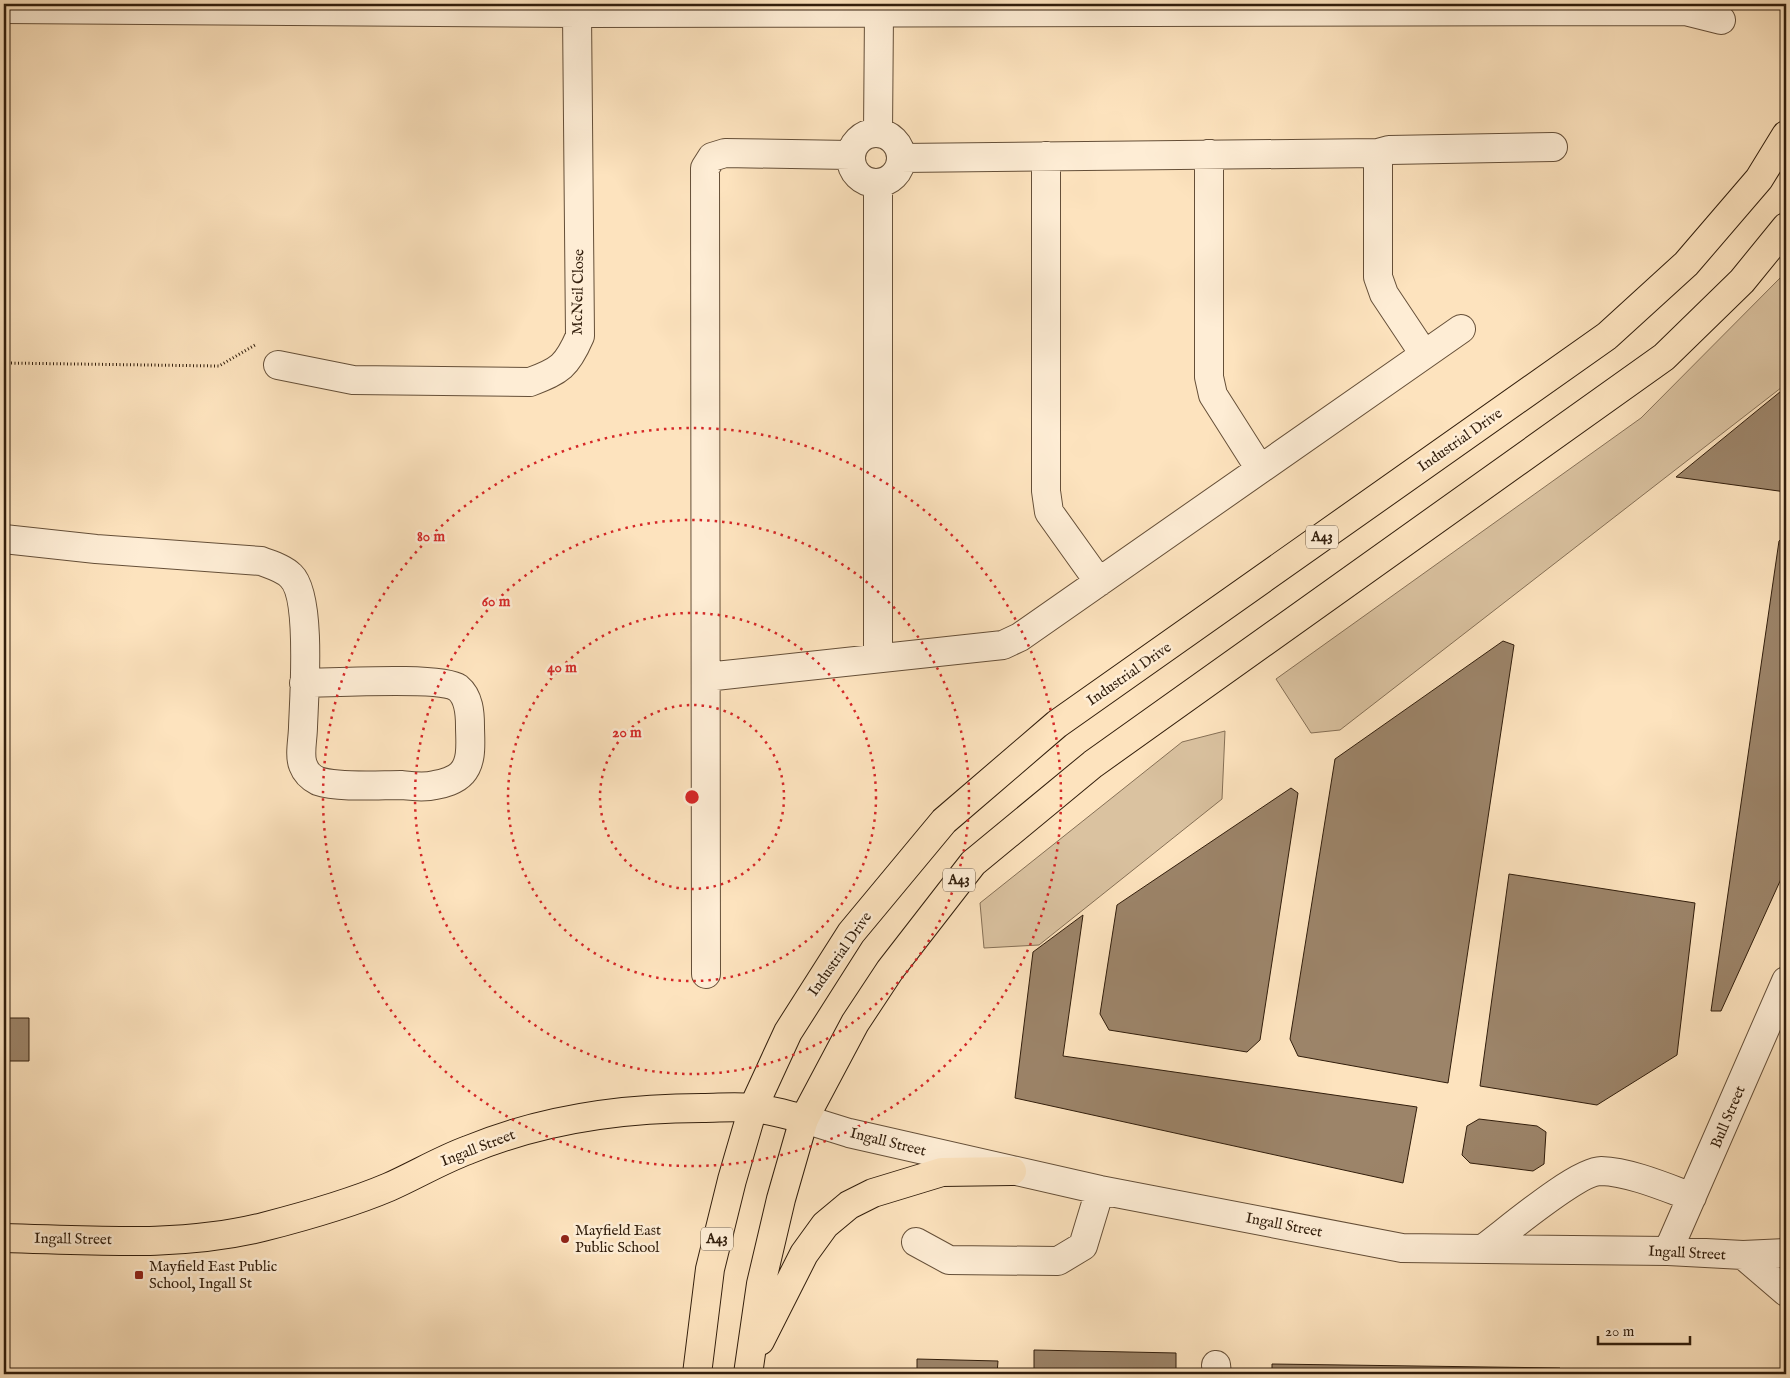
<svg xmlns="http://www.w3.org/2000/svg" width="1790" height="1378" font-family="'IM FELL English',serif">
  <style>
    .green { fill: #dac2a0; stroke: #867056 }
    .building { fill: #9c8469; stroke: #321e0c }
    .lines { fill: none; stroke-linecap: round; stroke-linejoin: round }
    .minor-casing { stroke: #654f38; stroke-width: 30 }
    .major-casing { stroke: #321e0c; stroke-width: 30 }
    .highway-casing { stroke: #321e0c; stroke-width: 30 }
    .path { stroke: #321e0c; stroke-width: 3; stroke-dasharray: 1 2.5; stroke-linecap: butt }
    .minor { stroke: #feedd5; stroke-width: 28 }
    .major { stroke: #fde3be; stroke-width: 28 }
    .highway { stroke: #fde3be; stroke-width: 28 }
    .ring { fill: none; stroke: #d62828; stroke-width: 2.5; stroke-dasharray: 2.5 5 }
    .poi-dot { fill: #8f2418; stroke: #feedd5; stroke-width: 2 }
    .labels { text-anchor: middle; dominant-baseline: central; stroke-width: 5; stroke-linejoin: round; paint-order: stroke }
    .shield { fill: #feedd5; stroke: #6f5c48; stroke-width: 1 }
    .shield-label { font-size: 14px; font-weight: bold; fill: #321e0c }
    .street-label { font-size: 15px; fill: #321e0c; stroke: #feedd5 }
    .poi-label { font-size: 15px; fill: #321e0c; stroke: #feedd5; text-anchor: start }
    .centre { fill: #d62828; stroke: #feedd5; stroke-width: 2.5 }
    .ring-label { font-size: 15px; text-anchor: middle; font-weight: bold; fill: #d62828; stroke: #feedd5; stroke-width: 5; stroke-linejoin: round; paint-order: stroke }
  </style>
  <rect width="100%" height="100%" fill="#fde3be"/>
  <filter id="stains"><feTurbulence type="fractalNoise" baseFrequency=".004" numOctaves="4"/><feColorMatrix values="0 0 0 0 .2 0 0 0 0 .09 0 0 0 0 .02 0 0 0 .5 -.17"/></filter>
  <radialGradient id="worn" r=".72"><stop offset=".6" stop-color="#630" stop-opacity="0"/><stop offset="1" stop-color="#630" stop-opacity=".3"/></radialGradient>
  <path class="green" d="M1786 272V384L1340 730 1311 733 1276 679 1641 418Z
    M1225 731 1222 799 1039 945 984 948 980 903 1182 742Z"/>
  <path class="building" d="M1786 387V492L1676 477Z
    M1786 534V868L1721 1011H1711L1779 541Z
    M1503 641 1514 645 1448 1083 1298 1056 1290 1039 1335 759Z
    M1291 788 1298 793 1260 1040 1247 1052 1109 1030 1100 1014 1117 905Z
    M1509 874 1695 903 1677 1055 1597 1105 1480 1086Z
    M1083 915 1063 1056 1417 1107 1403 1183 1015 1098 1033 952Z
    M4 1018H29V1061H4Z
    M1479 1119 1537 1126 1546 1132 1544 1164 1533 1171 1470 1163 1462 1155 1467 1126Z
    M1034 1350 1176 1353V1374H1034Z
    M917 1359 998 1361 997 1374H917Z
    M1272 1364 1560 1368V1374H1272Z"/>
  <g class="lines">
    <g class="minor-casing">
      <path id="minor" d="M4 9 577 13 1685 11 1721 20
        M878 132 879 13
        M851 158a25 25 0 1 1 50 0a25 25 0 1 1-50 0Z
        M1378 153V277L1384 294 1424 354
        M1209 154V377L1213 395 1260 469
        M1046 156V491L1049 512 1099 582
        M901 158 1378 153 1389 150 1553 147
        M878 183V658
        M278 365 353 380 530 382C560 371 567 366 580 336L577 13
        M4 539 96 549 261 561C271 565 283 568 291 576 312 596 304 697 303 727 303 738 299 755 303 765 306 773 310 777 318 781 338 788 379 785 401 785 411 786 424 788 435 785 443 784 456 780 462 773 473 761 470 741 470 726 470 713 469 697 458 688 441 676 331 683 304 683
        M706 677 1003 645 1020 637 1461 329
        M706 974 705 168 712 157 725 153 850 155
        M804 1119 849 1133 1100 1190 1402 1248 1668 1251 1743 1255 1786 1253
        M916 1242 949 1260 1058 1261 1083 1246 1100 1190
        M1484 1248C1506 1232 1577 1171 1601 1171 1630 1172 1665 1187 1692 1197
        M1668 1251 1786 981
        M1743 1255 1786 1292
        M1216 1365 1217 1374"/>
    </g>
    <g class="major-casing">
      <path id="major" d="M4 1238C89 1240 179 1248 263 1227 306 1216 349 1204 389 1187 416 1175 441 1160 468 1150 543 1119 621 1108 702 1108 719 1108 735 1106 752 1108 769 1109 787 1115 804 1119"/>
    </g>
    <g class="highway-casing">
      <path id="highway" d="M760 1341 804 1254 825 1225 849 1205 873 1193 942 1172 1012 1171
        M697 1374 710 1269 732 1180 753 1108 788 1032 851 933 944 821 1057 724 1607 336 1686 264 1759 179 1786 135
        M748 1374 761 1284 781 1199 804 1119 855 1023 890 970 973 863 1093 764 1664 357 1742 281 1786 227"/>
    </g>
    <path class="path" d="M4 363 219 366 255 345"/>
    <use href="#minor" class="minor"/>
    <use href="#major" class="major"/>
    <use href="#highway" class="highway"/>
  </g>
  <g class="ring">
    <circle cx="692" cy="797" r="92"/>
    <circle cx="692" cy="797" r="184"/>
    <circle cx="692" cy="797" r="277"/>
    <circle cx="692" cy="797" r="369"/>
  </g>
  <g class="poi-dot">
    <circle cx="565" cy="1239" r="5"/>
    <rect x="134" y="1270" width="10" height="10" rx="2.5"/>
  </g>
  <g class="labels">
    <g class="shield">
      <rect x="1306" y="525.5" width="32" height="23" rx="4"/>
      <rect x="943" y="868.5" width="32" height="23" rx="4"/>
      <rect x="701" y="1227.5" width="32" height="23" rx="4"/>
    </g>
    <g class="shield-label">
      <text x="1322" y="537">A43</text>
      <text x="959" y="880">A43</text>
      <text x="717" y="1239">A43</text>
    </g>
    <g class="street-label">
      <text transform="translate(578 292) rotate(-89)">McNeil Close</text>
      <text transform="translate(1460 440) rotate(-35)">Industrial Drive</text>
      <text transform="translate(1129 674) rotate(-35)">Industrial Drive</text>
      <text transform="translate(840 954) rotate(-55)">Industrial Drive</text>
      <text transform="translate(1728 1117) rotate(-67)">Bull Street</text>
      <text transform="translate(888 1142) rotate(14)">Ingall Street</text>
      <text transform="translate(478 1148) rotate(-21)">Ingall Street</text>
      <text transform="translate(1284 1225) rotate(11)">Ingall Street</text>
      <text transform="translate(73 1239) rotate(1)">Ingall Street</text>
      <text transform="translate(1687 1253) rotate(3)">Ingall Street</text>
    </g>
    <g class="poi-label">
      <text x="575" y="1230">Mayfield East<tspan x="575" dy="17">Public School</tspan></text>
      <text x="149" y="1266">Mayfield East Public<tspan x="149" dy="17">School, Ingall St</tspan></text>
    </g>
  </g>
  <circle cx="692" cy="797" r="8" class="centre"/>
  <g class="ring-label">
    <text x="431" y="541">80 m</text>
    <text x="496" y="606">60 m</text>
    <text x="562" y="672">40 m</text>
    <text x="627" y="737">20 m</text>
  </g>
  <rect width="1790" height="1378" fill="none" stroke="#fde3be" stroke-width="20"/>
  <rect x="5" y="5" width="1780" height="1368" fill="none" stroke="#321e0c" stroke-width="2.5"/>
  <rect x="10" y="10" width="1770" height="1358" fill="none" stroke="#321e0c"/>
  <path d="M1598 1336v8h92v-8" fill="none" stroke="#321e0c" stroke-width="2.5"/>
  <text x="1605" y="1336" font-size="15" fill="#321e0c" stroke="#feedd5" stroke-width="4" paint-order="stroke">20 m</text>
  <rect width="100%" height="100%" filter="url(#stains)"/>
  <rect width="100%" height="100%" fill="url(#worn)"/>
</svg>
